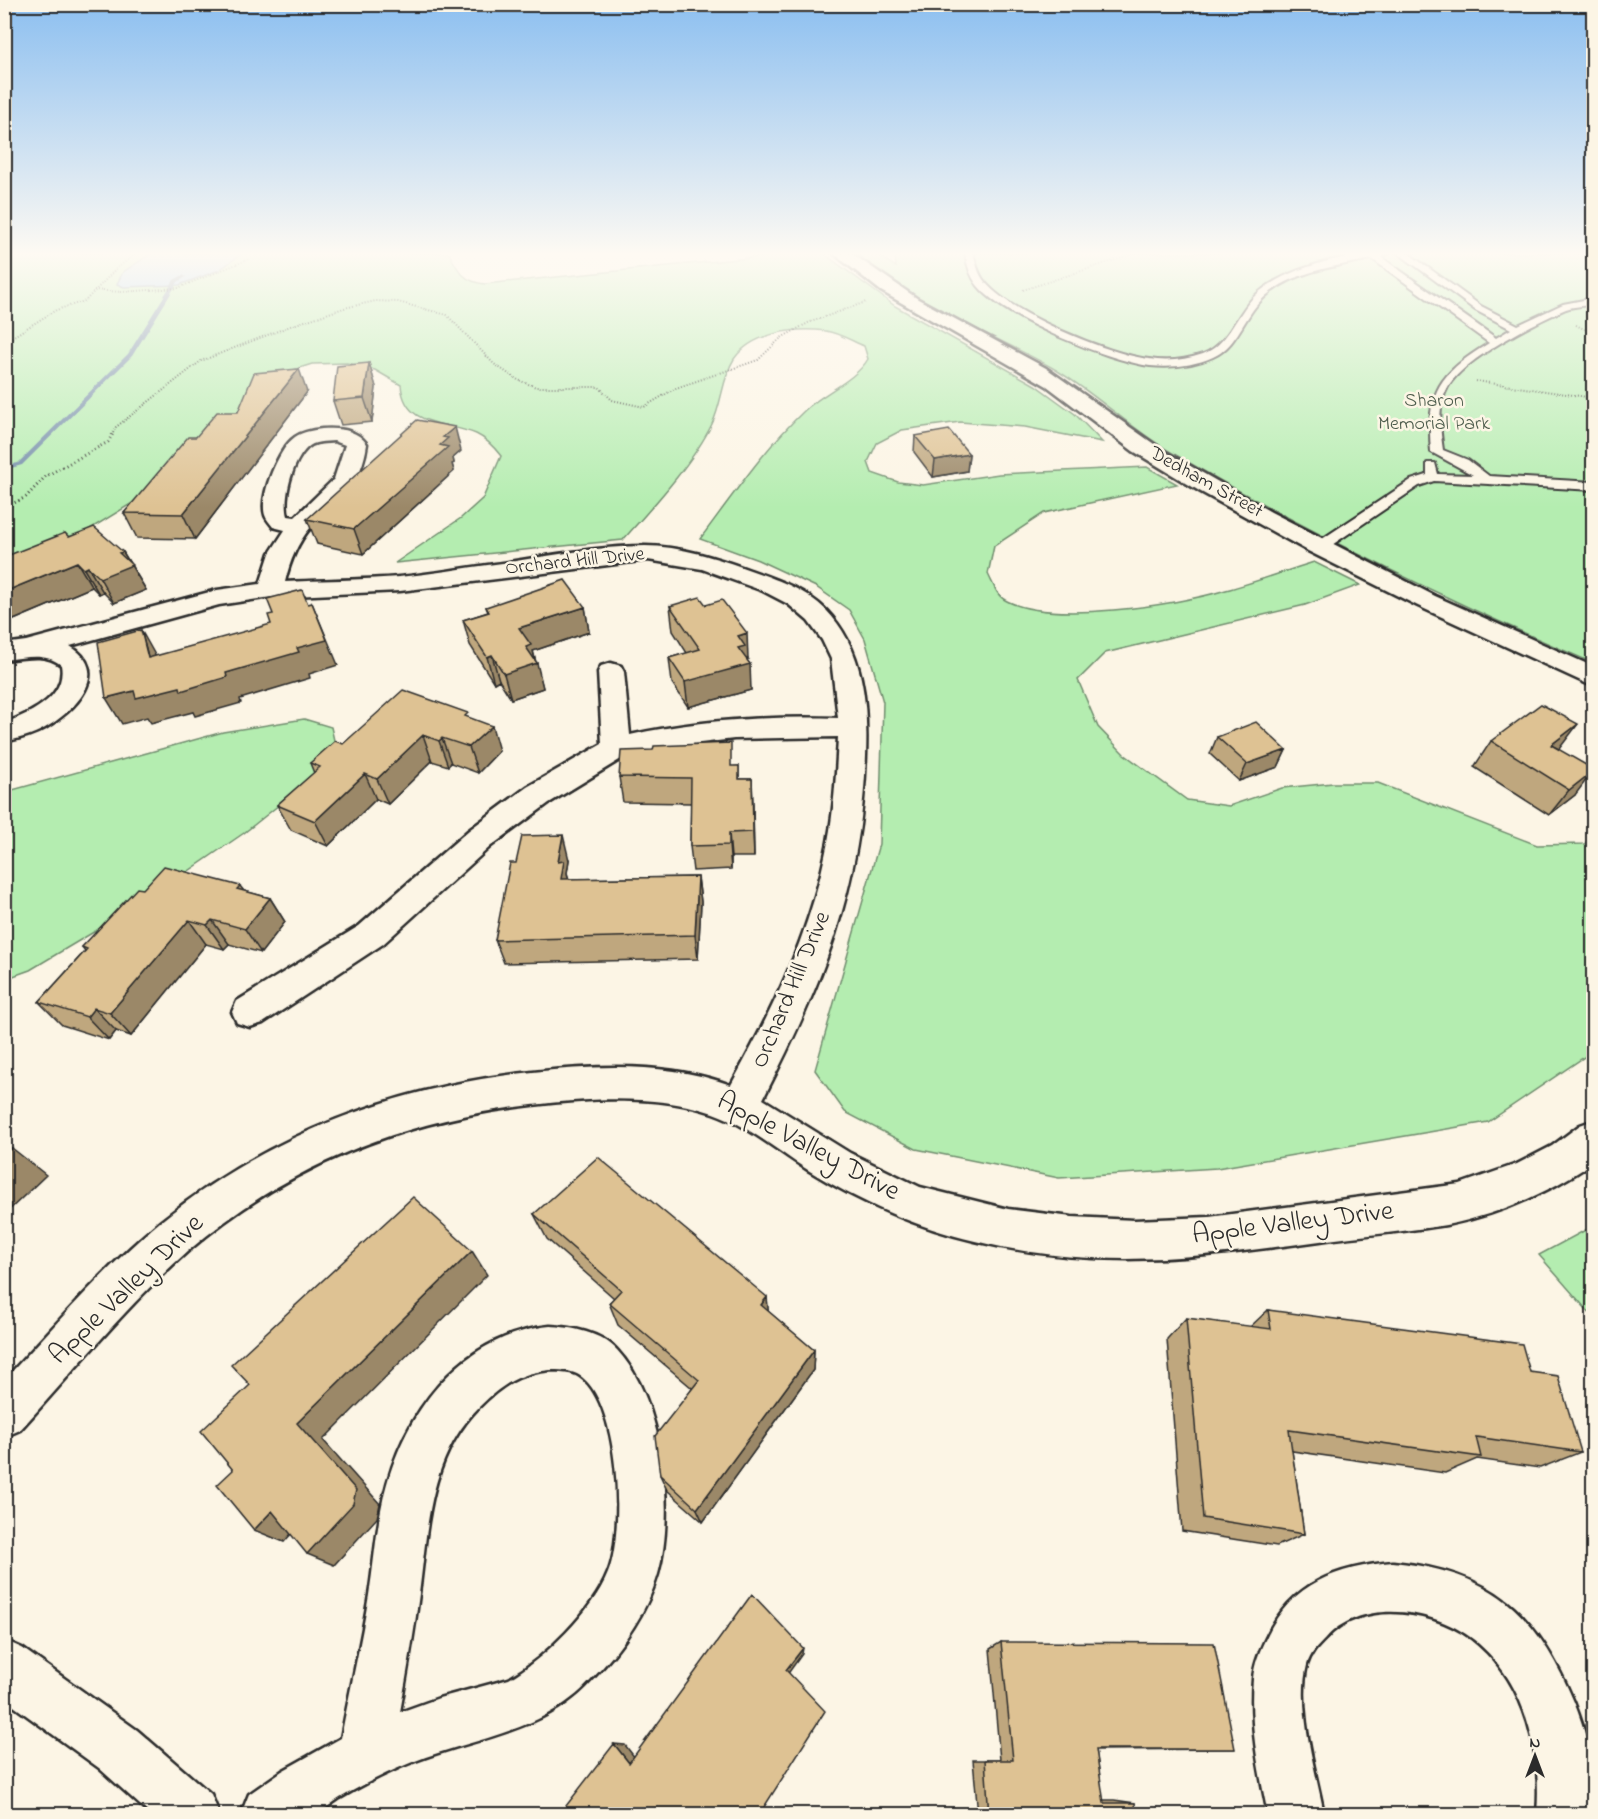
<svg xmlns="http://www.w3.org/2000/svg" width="1598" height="1819" font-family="'Indie Flower',sans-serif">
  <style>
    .green { fill: #b4edb0; stroke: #708c6e; stroke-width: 1.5 }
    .water { fill: #a2cffd; stroke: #728da9; stroke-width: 1.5 }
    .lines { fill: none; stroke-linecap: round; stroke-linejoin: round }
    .stream { fill: #728da9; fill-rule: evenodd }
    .lane-casing { stroke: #2b2b2b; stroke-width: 4 }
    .street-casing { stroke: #2b2b2b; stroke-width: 5 }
    .path-far1 { stroke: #2b2b2b; stroke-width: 2; stroke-dasharray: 1 2; stroke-linecap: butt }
    .path { stroke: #2b2b2b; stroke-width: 3; stroke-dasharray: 1 3; stroke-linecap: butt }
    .lane { fill: #fcf5e5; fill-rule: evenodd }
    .street { fill: #fcf5e5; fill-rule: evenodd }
    .wall { fill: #bfa77e; stroke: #2b2b2b; stroke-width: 1.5 }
    .shaded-wall { fill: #9b8867; stroke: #2b2b2b; stroke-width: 1.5 }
    .building { fill: #dec293; stroke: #2b2b2b; stroke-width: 1.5 }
    .labels { text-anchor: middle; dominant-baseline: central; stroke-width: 5; stroke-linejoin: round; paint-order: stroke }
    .far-park-label { font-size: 20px; fill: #4d5c4c; stroke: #fcf5e5 }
    .far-street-label { font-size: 20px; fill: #2b2b2b; stroke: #fcf5e5 }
    .street-label { font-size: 24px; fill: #2b2b2b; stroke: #fcf5e5 }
    .near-street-label { font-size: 28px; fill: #2b2b2b; stroke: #fcf5e5 }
  </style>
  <rect width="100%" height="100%" fill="#fcf5e5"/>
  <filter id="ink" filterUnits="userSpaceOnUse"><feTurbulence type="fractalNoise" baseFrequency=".0167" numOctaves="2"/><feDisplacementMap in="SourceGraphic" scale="12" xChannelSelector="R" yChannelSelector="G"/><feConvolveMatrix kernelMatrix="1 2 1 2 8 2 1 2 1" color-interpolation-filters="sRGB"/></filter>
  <g filter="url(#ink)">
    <path class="green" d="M4 253H449C458 271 464 282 485 284L799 253H823L895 306 1035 385 1075 414 1102 442 1025 427 960 422 902 430 877 443 868 462 872 473 898 482 923 485 999 474 1147 467 1177 484 1044 513 994 546 988 574C992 582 997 596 1005 600 1049 625 1177 605 1226 590 1256 582 1285 571 1314 562L1360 585 1305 605 1105 653 1078 680 1098 727 1124 754 1187 800 1229 806 1282 788 1333 783H1378L1537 845 1585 844 1593 832V1051L1488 1122 1217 1168 1059 1178 916 1149 845 1112 815 1070 879 844 883 702 865 639 849 610 816 587 758 560 700 539C733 495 764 449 804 411 823 393 856 380 868 359L864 346C852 341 839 333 826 331 795 327 753 332 734 359 722 378 722 404 712 424 693 463 652 507 623 540L395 563 461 518 483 498 501 456C494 447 487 439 476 434 445 421 405 428 401 385L375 370 347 363 312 364 287 372 257 390 236 414 134 502 72 540 5 570Z
      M846 253H875L896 267 895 253H1593V663C1449 601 1305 531 1169 451 1127 426 1093 391 1051 367 984 329 906 302 846 253Z
      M304 719 331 727 336 749 310 780 244 833 139 905 30 970 5 979V792L223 732Z
      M1593 1226V1317L1539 1255Z"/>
    <path class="water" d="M152 253H243L219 270 179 285 124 287 117 284 123 272Z"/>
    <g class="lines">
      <path class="stream" d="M183 275 186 277 178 282 132 356 22 465 4 470V466L18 463 128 354 174 280Z"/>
      <g class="lane-casing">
        <path id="lane" d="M965 253H973C976 263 978 274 985 282 1011 314 1108 354 1149 359 1167 362 1185 360 1203 354 1227 345 1235 318 1251 300 1279 268 1349 253 1390 253L1381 257 1496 338 1511 329 1475 310 1398 253H1408L1481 306 1518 325 1563 304 1594 298V304C1585 306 1575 306 1566 309 1536 322 1463 359 1448 387 1437 406 1440 429 1443 450L1468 460 1489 476 1594 482V490L1434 481 1419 486 1326 549H1316V543L1411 480 1427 475V463H1435L1438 474 1473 475 1431 452C1426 391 1439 374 1489 343L1372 259C1332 267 1284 272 1256 306 1242 323 1235 347 1213 357 1193 366 1171 368 1150 366 1107 360 1006 320 978 286 970 276 967 265 965 253Z"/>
      </g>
      <g class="street-casing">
        <path id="street" d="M833 253H851L918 299 1046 368 1164 451 1271 512 1435 596 1594 667V687L1418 606 1308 551 1201 492 1133 451 1047 386 881 291Z
          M322 429C339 428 356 429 367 444 361 488 338 498 311 527 297 543 290 561 285 582 323 580 361 580 399 577 431 574 463 568 495 564 544 557 596 546 645 546 680 546 717 558 750 570 778 580 805 589 826 610 864 649 868 704 866 756 861 890 823 982 763 1099L850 1153 920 1187 1008 1209 1072 1217 1134 1220 1209 1217 1460 1184 1517 1164 1552 1146 1580 1125 1594 1120V1162C1550 1192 1498 1215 1446 1225 1404 1232 1362 1235 1320 1241 1198 1258 1098 1271 975 1241 915 1227 860 1202 808 1170 777 1151 748 1125 713 1113 658 1094 589 1098 532 1105 402 1120 288 1165 188 1251 127 1305 75 1370 20 1430L4 1437V1380C55 1326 103 1269 160 1222 268 1135 397 1086 533 1072 598 1065 669 1062 731 1085 771 1013 808 938 825 856 834 817 836 777 838 737L734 739 675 746 626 756 549 803 491 846 383 944 263 1023 250 1027 237 1023 232 1012 237 1001 359 926 469 830 527 787 602 744 598 672 601 666 611 663 621 666 624 672 630 735C698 720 769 716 838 718L831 659 822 640 808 621 788 604 763 591 702 569 648 560 400 591 271 597 219 605 70 646C113 672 75 711 45 728 33 735 18 739 4 742V723C30 714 67 697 61 665 45 652 24 658 4 660V644L26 641 217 590 260 584 270 553 285 530 273 527C270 523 266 519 265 515 259 496 279 448 295 437 302 432 313 430 322 429ZM334 441 345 445 334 479 295 517 288 516C283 498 292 462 307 448 314 441 324 442 334 441Z
          M550 1326C572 1327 602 1333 617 1350 663 1399 676 1511 658 1574 646 1615 620 1650 591 1680 540 1737 462 1738 396 1769 378 1777 359 1787 340 1798 332 1803 322 1812 314 1814 297 1819 260 1814 241 1814L249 1794 282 1771 341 1738C350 1690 361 1643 369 1595 374 1564 376 1531 383 1500 402 1415 458 1336 550 1326ZM550 1370C559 1370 569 1370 577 1374 621 1397 625 1533 608 1573 593 1611 544 1659 509 1679L439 1698 400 1712C407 1673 414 1634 419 1594 428 1527 428 1459 479 1407 501 1385 519 1373 550 1370Z
          M1393 1562C1492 1572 1536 1612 1574 1702 1588 1737 1598 1777 1593 1814H1537C1542 1754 1527 1686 1479 1644 1440 1609 1362 1596 1325 1639 1317 1647 1310 1654 1307 1665 1296 1708 1316 1771 1324 1814H1268C1259 1771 1249 1724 1253 1679 1254 1664 1260 1650 1267 1636 1292 1583 1337 1567 1393 1562Z
          M4 1640 22 1648 137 1730 211 1794 219 1814H150L99 1768 4 1699Z"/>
      </g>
      <path class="path-far1" d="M1575 253 1594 257
        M94 290 121 292 178 288 249 259
        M1023 290 1137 253
        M1576 325 1594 334
        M4 342 56 310 85 301 117 268 137 253
        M1476 381 1594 398
        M113 433 116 427 201 361 293 325 344 308 376 301 398 302 447 315 494 364 518 380 536 387H599L612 400 644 407 676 388 758 360 781 338 808 323 866 302"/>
      <path class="path" d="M4 508 26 497 46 476 108 442 114 432"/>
      <use href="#lane" class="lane"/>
      <use href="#street" class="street"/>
    </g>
    <path class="wall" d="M369 363 376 387 372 422 341 425 333 401Z
      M307 392 195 539 137 538 124 513 196 437 238 412Z
      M915 436 969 454 967 471 933 477 914 452Z
      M461 451 453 458 454 463 452 464 454 471 363 554 317 544 307 519Z
      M69 537 123 552 146 590 114 603 103 592 99 594 92 587 4 624V557Z
      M670 606 748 659H746L751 690 688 707 672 683 669 658 687 653 673 631Z
      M486 607H585L589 632 533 651 543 688 511 699 499 680 494 683 470 645 463 620 488 612Z
      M469 718 499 751 478 773 451 763 448 766 432 761 388 804 376 799 328 846 291 830 277 805 314 773 310 763 343 744Z
      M1217 737 1286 750 1278 767 1239 781 1210 754Z
      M1491 741 1559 749 1575 795 1549 815 1474 767Z
      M739 766V779H752L754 857H731V869L693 871 690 846 691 803 623 802 619 777Z
      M569 860 567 873 569 879 698 877 701 902 698 959 504 963 495 940Z
      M240 886 244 891 270 898 285 922 261 953 229 944 224 949 206 944 131 1036 116 1031 109 1040 62 1025 39 1002 85 951 82 947 143 889Z
      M534 1214 767 1297 768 1311 814 1350 813 1370 703 1522 667 1490 660 1475 692 1388 618 1325 609 1303 614 1298 547 1239Z
      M1268 1310 1530 1372 1581 1452 1540 1468 1477 1459 1445 1473 1292 1451 1304 1534 1277 1546 1182 1531 1167 1339 1186 1318 1250 1327Z
      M1001 1642 1235 1749 1096 1750 1103 1800H1114L1135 1803 1136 1815H978L973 1760H1000L990 1649Z"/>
    <path class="shaded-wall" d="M369 363 376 387 372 422 364 398Z
      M299 369 307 392 195 539 183 514Z
      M455 427 461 451 453 458 454 463 452 464 454 471 363 554 354 529 443 437Z
      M969 454 967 471 933 477 935 460Z
      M123 552 146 590 114 603 100 578 119 553Z
      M77 562 92 587 4 624V592Z
      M88 567 103 592 99 594 84 569Z
      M312 603 338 665 309 674 310 678 240 699 241 703 195 716 193 712 151 723 147 717 122 724 106 698 134 691 226 673 297 648Z
      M585 607 589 632 533 651 536 664 537 663 543 688 511 699 504 674 519 628Z
      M141 630 155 655 163 683 148 658Z
      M747 633 748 659H746L750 664 751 690 688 707 685 682 738 636Z
      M492 655 499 680 494 683 487 657Z
      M1578 724 1559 749 1551 745Z
      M492 726 499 751 478 773 469 747Z
      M423 735 432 761 388 804 377 779Z
      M442 738 451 763 448 766 439 741Z
      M1286 750 1278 767 1239 781 1247 764Z
      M1593 771 1575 795 1549 815 1569 790Z
      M365 774 376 799 328 846 315 821Z
      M752 779 753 804 754 857 753 832Z
      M729 833 731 857V869L729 845Z
      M563 835 569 860 567 873 570 886 561 879 558 862Z
      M698 877 701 902 698 959 695 935Z
      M270 898 285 922 261 953 245 929Z
      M189 920 206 944 131 1036 110 1013Z
      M212 920 229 944 224 949 207 925Z
      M94 1008 116 1031 109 1040 87 1017Z
      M4 1133 11 1139 4 1145Z
      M12 1148 46 1175 4 1215V1155Z
      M472 1251 487 1275 323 1440 380 1504 377 1518 334 1565 307 1554 297 1423Z
      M767 1297 769 1319 761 1305Z
      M814 1350 813 1370 703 1522 697 1509Z
      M272 1511 300 1524 284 1542 254 1530Z
      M803 1648 802 1654 787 1675 786 1670Z
      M614 1744 625 1745 639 1763H629Z
      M452 1811 455 1815 429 1814Z"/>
    <path class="building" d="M369 363 364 398 333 401 337 366Z
      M299 369 183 514 124 513 188 437H196L217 412H238L254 373Z
      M417 420 455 427 443 437 448 438 440 445 448 447 354 529 307 519Z
      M949 430 969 454 935 460 915 436Z
      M94 527 123 552 119 553 132 565 100 578 88 567 84 569 77 562 4 592V557L65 533 69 537Z
      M565 580 585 607 519 628 531 645 526 647 537 663 504 674 492 655 487 657 463 620 489 612 486 607Z
      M302 590 308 604 312 603 327 640 297 648 299 652 226 673 227 677 181 691 180 687 136 698 134 691 106 698 98 642 141 630 148 658 271 624 268 615 273 614 267 599Z
      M700 597 706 605 722 600 747 633 738 636 745 646 738 648 750 664 685 682 669 658 700 649 670 606Z
      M403 690 468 713 465 716 492 726 469 747 442 738 439 741 423 735 377 779 365 774 315 821 277 805 320 767 310 763 335 741 343 744Z
      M1541 704 1578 724 1551 745 1593 769V771L1569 790 1491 741Z
      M1256 722 1286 750 1247 764 1217 737Z
      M731 743V766H739V779H752L753 832 729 833V845L690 846 691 778 619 777 621 751 653 750 654 746Z
      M563 835 558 862 564 861 561 879 698 877 695 935 495 940 510 863H516L522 836Z
      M164 866 240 886 237 889 270 898 245 929 212 920 207 925 189 920 110 1013 94 1008 87 1017 39 1002 87 949 82 947 137 888 143 889Z
      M4 1144 12 1148 4 1155Z
      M598 1157 767 1297 761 1305 814 1350 697 1509 660 1475 655 1436 699 1380 609 1303 621 1290 534 1214Z
      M413 1197 472 1251 297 1423 356 1490 353 1504 307 1554 272 1511 254 1530 217 1485 233 1470 201 1431 250 1385 231 1365Z
      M1268 1310 1522 1344 1530 1372 1558 1376 1581 1452 1476 1437 1481 1457 1289 1430 1304 1534 1203 1518 1186 1318 1271 1329Z
      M752 1594 803 1648 786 1670 825 1711 759 1815H559L614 1744 629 1763Z
      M1001 1642 1214 1643 1235 1749H1096L1104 1803H1135L1136 1815H989L985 1760H1013Z"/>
  </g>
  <linearGradient id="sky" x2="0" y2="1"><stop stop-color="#8cbff0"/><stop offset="0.5" stop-color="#fefaf3"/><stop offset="1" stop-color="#fefaf3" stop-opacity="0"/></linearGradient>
  <rect width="1598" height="508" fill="url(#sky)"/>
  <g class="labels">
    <g class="far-park-label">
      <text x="1434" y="401">Sharon<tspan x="1434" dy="23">Memorial Park</tspan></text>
    </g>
    <g class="far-street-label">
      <text transform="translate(1206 483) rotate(29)">Dedham Street</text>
      <text transform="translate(575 562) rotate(-6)">Orchard Hill Drive</text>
    </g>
    <g class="street-label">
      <text transform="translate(792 990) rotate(-67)">Orchard Hill Drive</text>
    </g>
    <g class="near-street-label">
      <text transform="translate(808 1147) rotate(28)">Apple Valley Drive</text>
      <text transform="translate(1293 1224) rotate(-7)">Apple Valley Drive</text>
      <text transform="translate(127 1290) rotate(-44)">Apple Valley Drive</text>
    </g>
  </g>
  <rect width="1598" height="1819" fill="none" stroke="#fcf5e5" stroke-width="24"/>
  <rect x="12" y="12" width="1574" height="1795" fill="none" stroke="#2b2b2b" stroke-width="2" filter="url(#ink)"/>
  <g transform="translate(1535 1756)" stroke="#fcf5e5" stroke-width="4.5" paint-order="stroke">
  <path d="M0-4.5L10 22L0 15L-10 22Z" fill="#2b2b2b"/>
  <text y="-9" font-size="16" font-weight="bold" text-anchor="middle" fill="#2b2b2b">N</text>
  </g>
</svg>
